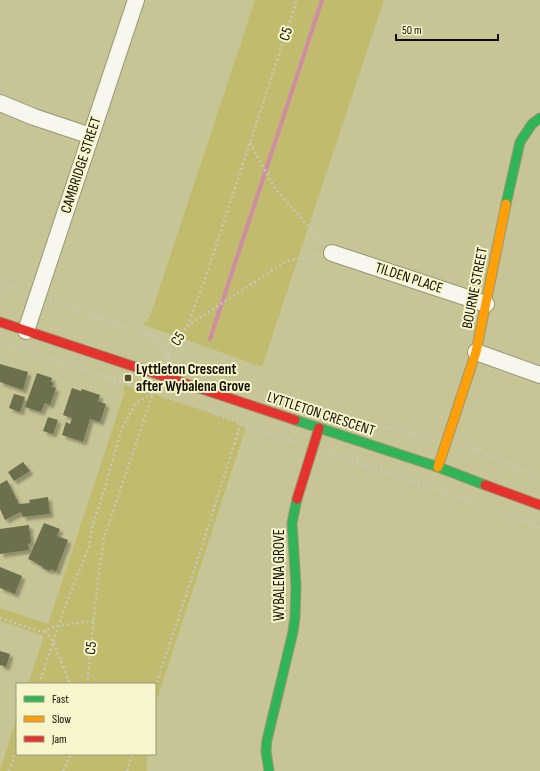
<svg xmlns="http://www.w3.org/2000/svg" width="540" height="771" font-family="'Sofia Sans Condensed',sans-serif">
  <style>
    .green { fill: #c0bb6d }
    .lines { fill: none; stroke-linecap: round; stroke-linejoin: round }
    .stream { stroke: #cf8da4; stroke-width: 4 }
    .building { fill: #6c6f4e; filter: url(#shadow) }
    .street-casing { stroke: #999772; stroke-width: 18 }
    .fast-casing { stroke: #999772; stroke-width: 11 }
    .slow-casing { stroke: #999772; stroke-width: 11 }
    .jam-casing { stroke: #999772; stroke-width: 11 }
    .path { stroke: #c9c8ba; stroke-width: 2.5; stroke-dasharray: 2 3; stroke-linecap: butt }
    .street { stroke: #f7f6ef; stroke-width: 16 }
    .fast { stroke: #30b455; stroke-width: 9 }
    .slow { stroke: #ff9f0a; stroke-width: 9 }
    .jam { stroke: #e5322d; stroke-width: 9 }
    .poi-dot { fill: #504e34; stroke: #f7f5cc; stroke-width: 1.5 }
    .labels { text-anchor: middle; dominant-baseline: central; stroke-width: 4; stroke-linejoin: round; paint-order: stroke }
    .street-label { font-size: 15px; fill: #100e00; stroke: #f7f5cc }
    .poi-label { font-size: 15px; font-weight: bold; fill: #100e00; stroke: #f7f5cc; text-anchor: start }
  </style>
  <defs>
    <filter id="shadow"><feDropShadow dx="3.5" dy="3.5" stdDeviation="1" flood-color="#0004"/></filter>
  </defs>
  <rect width="100%" height="100%" fill="#c7c495"/>
  <path class="green" d="M255 0H384L262 367 142 324 147 321 150 317Z
    M122 384 241 423 245 430 155 706V684H28L44 636 0 621V608L48 624 124 394V387Z
    M17 717V754H147V771H0Z"/>
  <g class="lines">
    <path class="stream" d="M210 339 322 0"/>
  </g>
  <path class="building" d="M0 364 28 372 23 390 0 382Z
    M37 373 52 378 51 382 53 383 52 387 56 388 50 405 45 403 41 412 25 407Z
    M72 388 81 391 82 389 100 395 98 401 106 404 100 422 90 419 83 442 62 435 66 422 70 424 72 418 63 415Z
    M14 394 25 397 20 412 9 408Z
    M48 417 58 420 53 434 43 431Z
    M23 462 30 471 14 481 8 472Z
    M7 480 19 504 30 503 29 500 48 497 50 514 23 517 21 512 5 520 0 509V484Z
    M44 523 60 529 57 536 68 540 56 572 51 569 50 571 42 568 43 567 37 564V563L28 559Z
    M29 525 31 543 28 544 29 550 0 554V529Z
    M0 567 22 576 15 594 0 588Z
    M0 651 10 654 6 667 0 665Z"/>
  <g class="lines">
    <g class="street-casing">
      <path id="street" d="M0 103 34 117 91 136
        M332 253 486 304
        M26 331 136 0
        M476 352 540 375"/>
    </g>
    <g class="fast-casing">
      <path id="fast" d="M506 204 520 142 532 124 540 118
        M295 420 438 467 485 485
        M269 771 266 751 267 740 293 632 295 617 296 586 292 523 297 499"/>
    </g>
    <g class="slow-casing">
      <path id="slow" d="M438 467 476 352 506 204"/>
    </g>
    <g class="jam-casing">
      <path id="jam" d="M0 322 295 420
        M485 485 540 505
        M297 499 319 428"/>
    </g>
    <path class="path" d="M250 143 274 187 324 244
      M0 283 24 291
      M50 300 155 337 171 360
      M187 326 287 261 318 255
      M0 342 153 393
      M165 359 187 326 204 282 297 0
      M209 410 214 414 297 442
      M342 415 421 437 430 436
      M463 444 540 478
      M328 452 479 503
      M502 511 540 527
      M0 618 38 631H45L55 626 95 621
      M45 631 53 641 70 684
      M39 684 66 604 89 547 92 527 104 491 121 431 135 404 152 393
      M87 684 98 579 104 538 154 390
      M155 687 186 596 241 423
      M9 771 17 749
      M63 771 71 754
      M127 771 132 754"/>
    <use href="#street" class="street"/>
    <use href="#fast" class="fast"/>
    <use href="#slow" class="slow"/>
    <use href="#jam" class="jam"/>
  </g>
  <rect class="poi-dot" x="124" y="374" width="8" height="8" rx="2"/>
  <g class="labels">
    <g class="street-label">
      <text transform="translate(286 34) rotate(-72)">C5</text>
      <text transform="translate(81 165) rotate(-72)">CAMBRIDGE STREET</text>
      <text transform="translate(409 278) rotate(18)">TILDEN PLACE</text>
      <text transform="translate(475 288) rotate(-79)">BOURNE STREET</text>
      <text transform="translate(178 339) rotate(-55)">C5</text>
      <text transform="translate(321 414) rotate(18)">LYTTLETON CRESCENT</text>
      <text transform="translate(279 575) rotate(-90)">WYBALENA GROVE</text>
      <text transform="translate(91 648) rotate(-83)">C5</text>
    </g>
    <g class="poi-label">
      <text x="136" y="369">Lyttleton Crescent<tspan x="136" dy="17">after Wybalena Grove</tspan></text>
    </g>
  </g>
  <rect x="16" y="683" width="140" height="72" fill="#f7f5cc" stroke="#9b997a"/>
  <rect x="24" y="696" width="20" height="6" fill="#30b455" stroke="#9b997a"/>
  <text x="52" y="703" font-size="12" fill="#100e00">Fast</text>
  <rect x="24" y="716" width="20" height="6" fill="#ff9f0a" stroke="#9b997a"/>
  <text x="52" y="723" font-size="12" fill="#100e00">Slow</text>
  <rect x="24" y="736" width="20" height="6" fill="#e5322d" stroke="#9b997a"/>
  <text x="52" y="743" font-size="12" fill="#100e00">Jam</text>
  <path d="M396 34v6h102v-6" fill="none" stroke="#100e00" stroke-width="2"/>
  <text x="402" y="34" font-size="12" fill="#100e00" stroke="#f7f5cc" stroke-width="3" paint-order="stroke">50 m</text>
</svg>
